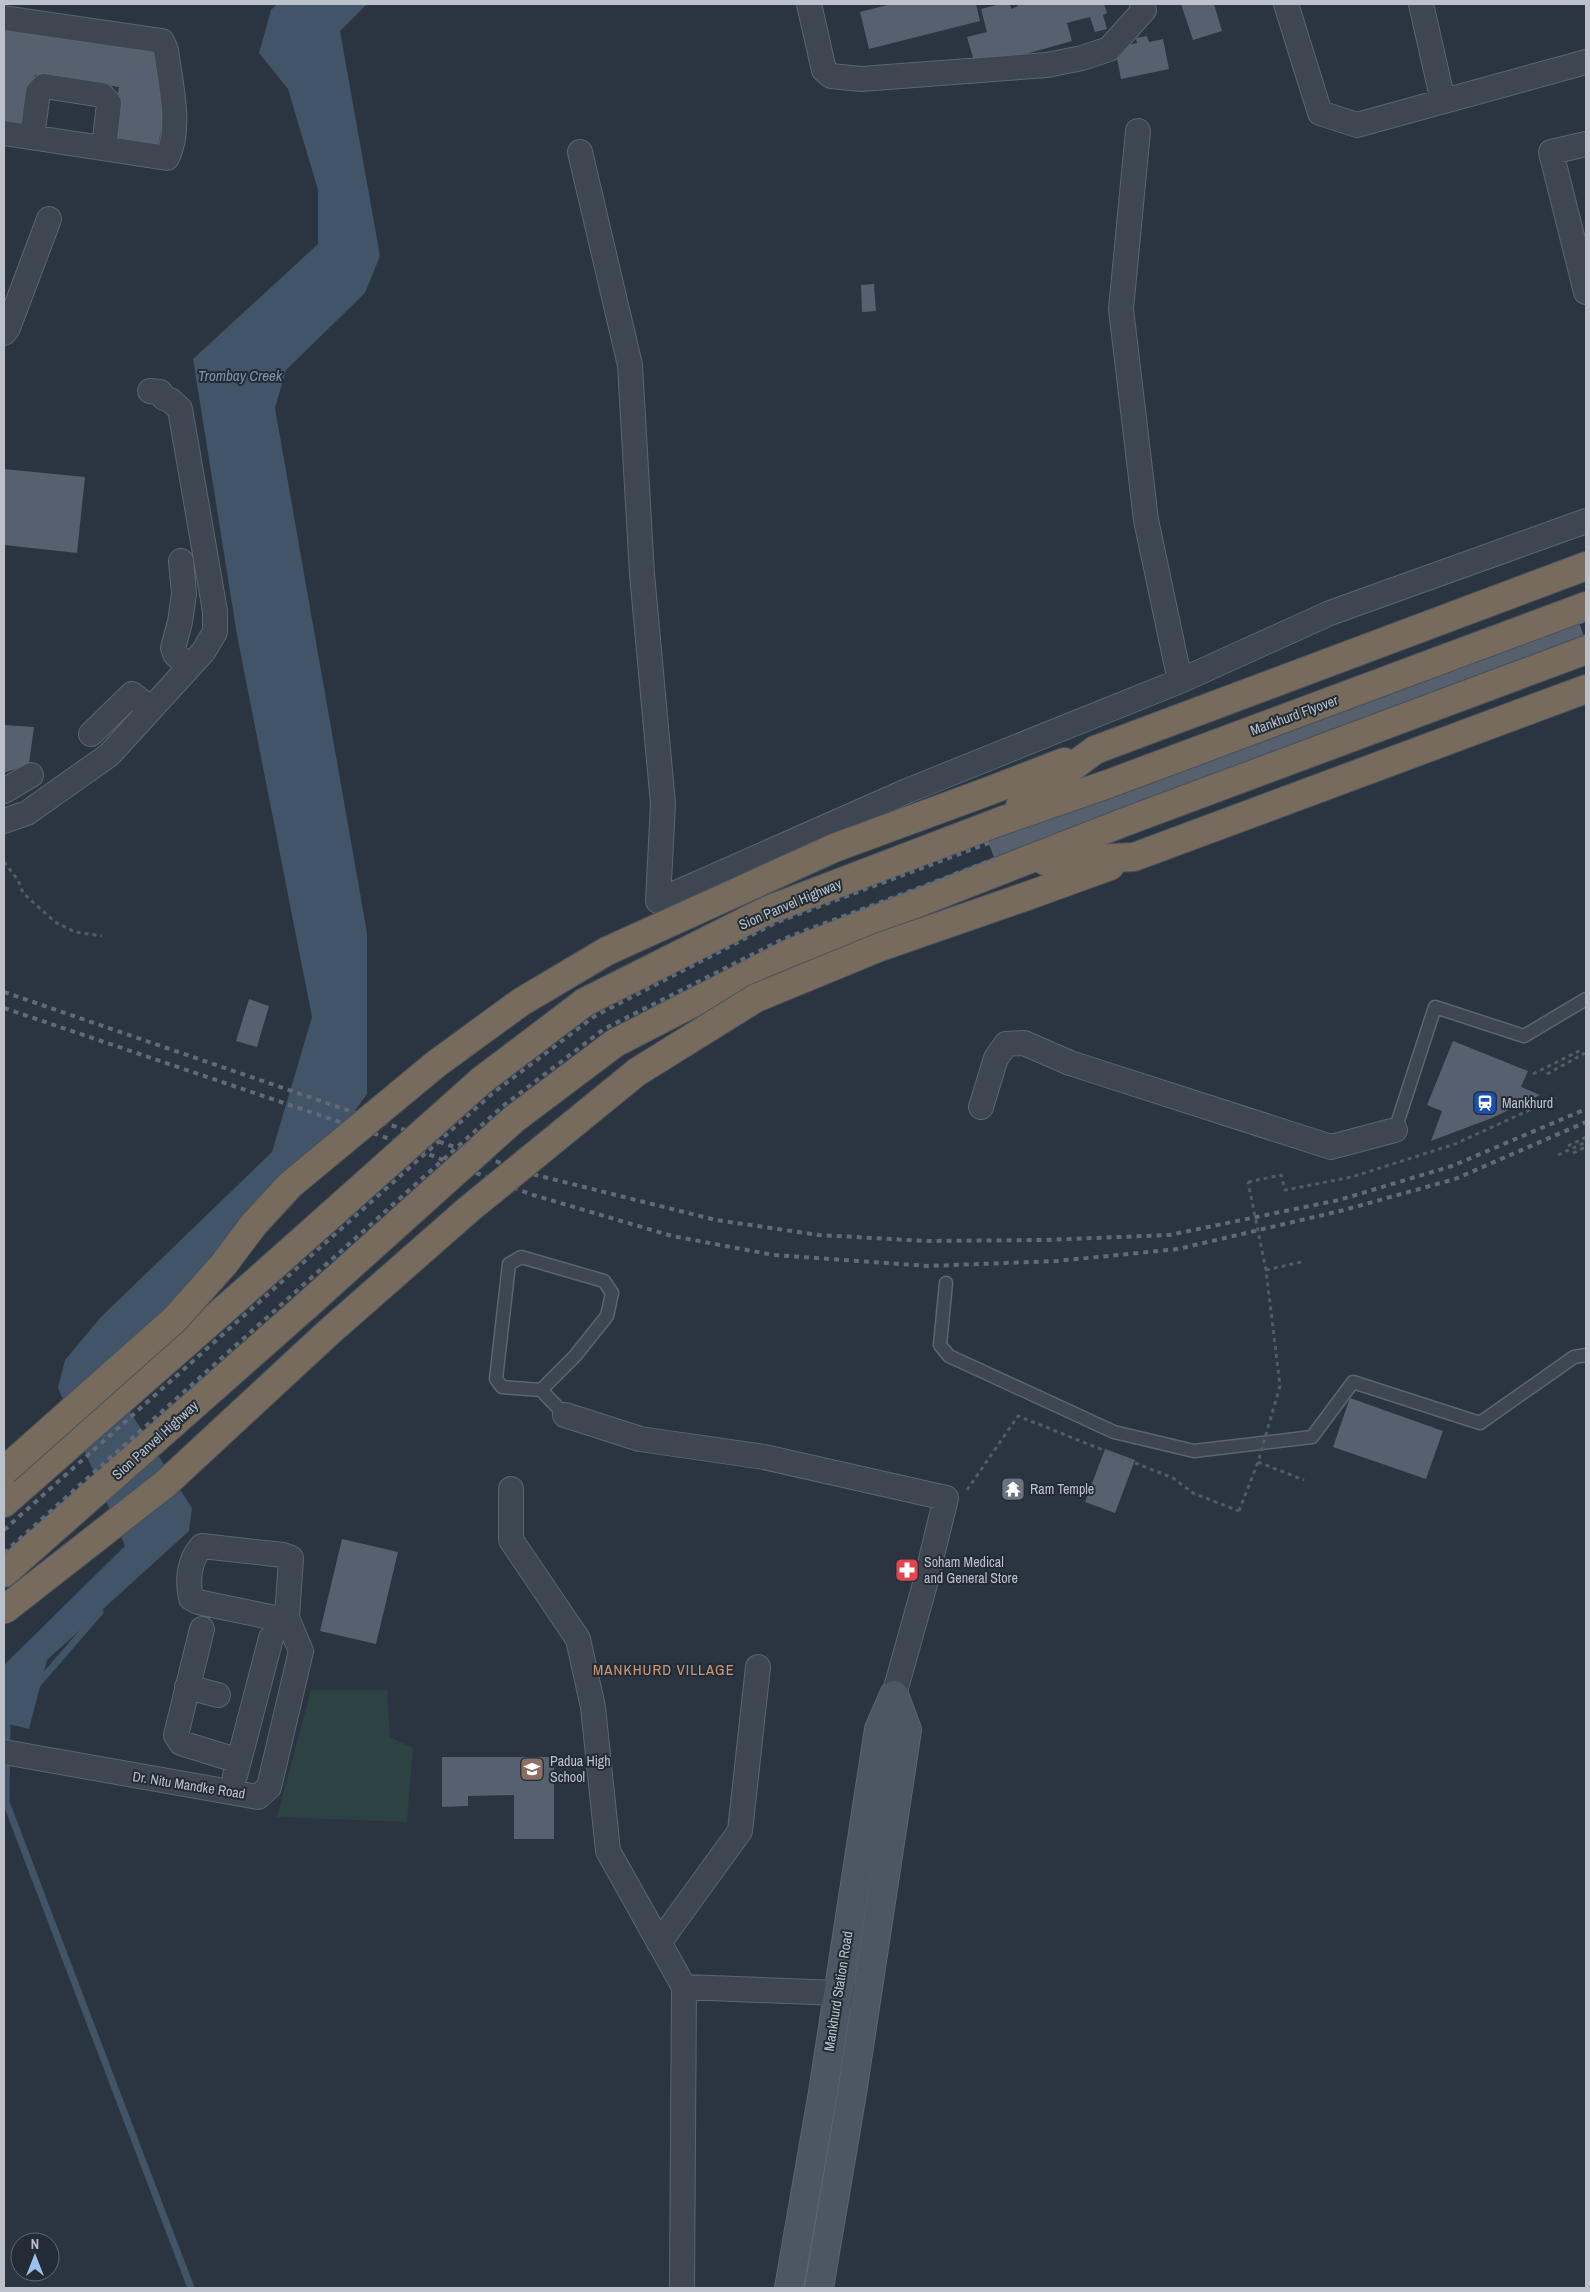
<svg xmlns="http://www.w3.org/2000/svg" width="1590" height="2292" font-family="'Archivo Narrow',sans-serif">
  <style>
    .green { fill: #2d4243 }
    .water { fill: #425468 }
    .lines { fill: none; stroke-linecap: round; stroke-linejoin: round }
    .stream { stroke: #425468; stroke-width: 7 }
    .building { fill: #56606e }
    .lane-casing { stroke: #5c656e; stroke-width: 15 }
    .street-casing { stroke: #5c656e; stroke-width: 26 }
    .secondary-casing { stroke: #5c656e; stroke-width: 30 }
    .highway-casing { stroke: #49525b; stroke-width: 30 }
    .path { stroke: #4c5f61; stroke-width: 3; stroke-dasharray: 4 4; stroke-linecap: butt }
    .lane { stroke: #3e4751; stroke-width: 12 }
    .street { stroke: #3e4751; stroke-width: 24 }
    .secondary { stroke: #4d5663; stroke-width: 28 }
    .highway { stroke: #766b5c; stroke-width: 28 }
    .rail { stroke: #616b77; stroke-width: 4; stroke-dasharray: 5 5; stroke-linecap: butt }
    .highway-bridge-casing { stroke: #49525b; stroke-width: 30; stroke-linecap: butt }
    .path-bridge { stroke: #4c5f61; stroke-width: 3; stroke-dasharray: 4 4; stroke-linecap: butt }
    .highway-bridge { stroke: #766b5c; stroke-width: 28 }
    .labels { text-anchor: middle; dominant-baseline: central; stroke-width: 4; stroke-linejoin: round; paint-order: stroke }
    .street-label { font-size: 14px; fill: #bbc2cb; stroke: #232c36 }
    .poi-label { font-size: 14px; fill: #bbc2cb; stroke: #232c36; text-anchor: start }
    .water-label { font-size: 15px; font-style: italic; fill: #7f94aa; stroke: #232c36 }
    .neighbourhood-label { font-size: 15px; letter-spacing: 1px; fill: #cc9775; stroke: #232c36 }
  </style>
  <rect width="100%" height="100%" fill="#2a3541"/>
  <path class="green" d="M311 1690H387L390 1737 413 1748 407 1822 277 1817Z"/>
  <path class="water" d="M277 4H372L365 6 340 31 380 256 365 293 286 370 275 408 367 933V1094L306 1178 116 1390 192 1508 189 1531 47 1660 29 1729 4 1723V1665L125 1546 58 1388 65 1360 101 1317 272 1152 312 1017 237 635 193 359 318 244V190L288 89 259 53 271 10Z"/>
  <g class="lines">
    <path class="stream" d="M35 1687 100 1612
      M11 1717 7 1721 6 1802 191 2288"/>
  </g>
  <path class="building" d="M891 4H976L980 21 869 49 860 12Z
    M1001 4H1010L1011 9 1018 6 1017 4H1104L1107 13 1103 15 1107 29 1095 32 1090 17 1067 23 1072 41 976 68 967 37 987 32 981 9Z
    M1181 4H1214L1222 31 1193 40Z
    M4 28 159 47V89L169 93 157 150 109 142 119 87 35 75 26 130 4 127Z
    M1147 36 1149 42 1163 39 1169 69 1121 79 1115 48 1137 43 1136 38Z
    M874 284 876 311 862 312 861 285Z
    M4 469 85 477 77 553 4 545Z
    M1572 603 1586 642V665L1002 879 980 820Z
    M4 725 34 727 29 764 4 773Z
    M249 999 269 1006 257 1047 236 1041Z
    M1453 1041 1528 1071 1521 1087 1540 1095 1492 1118 1431 1141 1442 1111 1427 1105Z
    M1350 1398 1443 1431 1426 1479 1333 1447Z
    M1105 1449 1135 1460 1115 1513 1085 1502Z
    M342 1539 398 1552 376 1644 320 1631Z
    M442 1757H554V1839H514V1795L468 1796V1806L442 1807Z"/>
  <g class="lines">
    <g class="lane-casing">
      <path id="lane" d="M1395 1130 1435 1007 1524 1036 1586 999
        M946 1283 940 1345 949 1356 1114 1432 1194 1451 1312 1437 1353 1382 1480 1423 1574 1357 1586 1355
        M541 1390 575 1356 607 1316 612 1293 604 1281 521 1257 509 1264 496 1379 502 1387 541 1390 565 1415"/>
    </g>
    <g class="street-casing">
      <path id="street" d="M809 4 824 70 831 76 861 79 1047 65 1082 58 1109 49 1144 10 1142 4
        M1286 4 1320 113 1357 125 1586 62
        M1421 4 1443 101
        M4 18 162 41 166 50C170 82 182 128 167 158L4 133
        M1138 131 1121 309 1146 520 1180 681
        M32 137 38 92 44 86 102 95 109 103 104 148
        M1586 144 1551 152 1586 292
        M580 152 630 365 642 574 663 804 658 901 907 791 1180 681 1330 613 1586 521
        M4 333 8 328 49 219
        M181 561 184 594 180 622 173 648 175 654 189 667
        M91 734 132 694 151 709
        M4 791 31 775
        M4 821 27 813 109 755 203 652 215 632V611L180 409 170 400 164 398 160 392 150 391
        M981 1107 996 1058 1006 1044 1024 1043 1070 1063 1331 1147 1395 1130
        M565 1415 640 1439 764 1457 946 1498 925 1584 894 1695
        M511 1489V1540L578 1639 593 1707 608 1851 684 1987 838 1993 867 1998
        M202 1629 176 1735 181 1743 239 1761
        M187 1687 218 1695
        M4 1752 258 1797 269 1787 301 1651 287 1618H275L198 1602 191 1598C187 1581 189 1559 202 1546L283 1555 291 1558 287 1618
        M235 1776 271 1638
        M659 1943 740 1831 758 1667
        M682 2288 684 1987"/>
    </g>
    <g class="secondary-casing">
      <path id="secondary" d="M789 2288 823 2092 879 1729 894 1695
        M819 2288 852 2093 907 1730 894 1695"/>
    </g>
    <g class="highway-casing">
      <path id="highway" d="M989 791 1064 762
        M1020 806 1095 750 1586 566
        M1045 861 1134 857 1586 689
        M1030 895 1110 866
        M585 1002 768 910 1001 821 1108 784 1586 606
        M615 1043 790 953 1122 823 1586 650
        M4 1503 269 1270
        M4 1573 306 1306"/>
    </g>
    <path class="path" d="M4 862 18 880 23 893 55 922 75 932 102 936
      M1533 1074 1583 1049
      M1547 1074 1585 1053
      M1568 1146 1586 1137
      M1573 1153 1586 1147
      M1558 1155 1586 1142
      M1248 1182 1281 1175 1285 1190 1352 1177 1455 1144 1556 1098
      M1266 1270 1301 1262
      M1258 1462 1304 1480
      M967 1490 1018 1416 1173 1478 1193 1493 1239 1511"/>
    <use href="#lane" class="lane"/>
    <use href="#street" class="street"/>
    <use href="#secondary" class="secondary"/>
    <use href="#highway" class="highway"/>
    <path class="rail" d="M1579 622 1586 620
      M1584 637 1586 636
      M4 992 536 1175 716 1220 819 1235 926 1241 1045 1240 1169 1235 1339 1200 1452 1166 1586 1109
      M4 1008 387 1138 530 1194 672 1236 774 1255 928 1266 1057 1261 1178 1249 1344 1210 1455 1179 1586 1122
      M4 1530 493 1093 595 1016 775 923 989 843
      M4 1553 503 1106 604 1029 783 939 995 859"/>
    <g class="highway-bridge-casing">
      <path id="highway-bridge" d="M269 1270 482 1080 585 1002
        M306 1306 514 1119 615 1043
        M4 1471 175 1319 224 1264 254 1224 290 1185 436 1064 521 1002 607 951 834 848 989 791
        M4 1610 165 1484 329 1332 469 1209 637 1072 756 998 880 947 1030 895"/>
    </g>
    <path class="path-bridge" d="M1239 1511 1258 1462 1280 1386 1266 1270 1248 1182"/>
    <use href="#highway-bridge" class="highway-bridge"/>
  </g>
  <defs>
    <g id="station-square" transform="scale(1.25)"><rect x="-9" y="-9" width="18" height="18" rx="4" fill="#1a4fb4" stroke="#232c36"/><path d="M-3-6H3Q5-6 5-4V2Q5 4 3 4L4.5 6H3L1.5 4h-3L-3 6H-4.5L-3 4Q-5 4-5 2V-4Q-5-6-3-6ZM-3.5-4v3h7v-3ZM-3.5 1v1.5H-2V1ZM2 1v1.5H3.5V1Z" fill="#fff"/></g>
    <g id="temple-square" transform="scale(1.25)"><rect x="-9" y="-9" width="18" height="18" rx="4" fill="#6b7280" stroke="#232c36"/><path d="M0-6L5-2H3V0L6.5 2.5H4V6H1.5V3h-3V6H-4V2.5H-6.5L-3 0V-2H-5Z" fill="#fff"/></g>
    <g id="pharmacy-square" transform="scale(1.25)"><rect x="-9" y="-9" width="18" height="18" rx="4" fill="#e0444e" stroke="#232c36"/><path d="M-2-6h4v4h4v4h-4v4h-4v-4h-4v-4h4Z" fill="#fff"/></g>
    <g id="school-square" transform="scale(1.25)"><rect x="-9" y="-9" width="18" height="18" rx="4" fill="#8d6e63" stroke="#232c36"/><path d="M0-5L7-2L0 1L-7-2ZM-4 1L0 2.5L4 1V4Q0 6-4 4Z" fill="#fff"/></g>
  </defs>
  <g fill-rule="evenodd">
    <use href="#station-square" x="1485" y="1103"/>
    <use href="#temple-square" x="1013" y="1489"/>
    <use href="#pharmacy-square" x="907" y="1570"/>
    <use href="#school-square" x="532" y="1769"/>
  </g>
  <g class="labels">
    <g class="street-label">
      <text transform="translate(1294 715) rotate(-20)">Mankhurd Flyover</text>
      <text transform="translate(790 904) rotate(-23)">Sion Panvel Highway</text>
      <text transform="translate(155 1440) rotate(-42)">Sion Panvel Highway</text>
      <text transform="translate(189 1785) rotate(9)">Dr. Nitu Mandke Road</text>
      <text transform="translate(838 1991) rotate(-81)">Mankhurd Station Road</text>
    </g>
    <g class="poi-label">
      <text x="1502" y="1103">Mankhurd</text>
      <text x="1030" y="1489">Ram Temple</text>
      <text x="924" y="1562">Soham Medical<tspan x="924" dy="16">and General Store</tspan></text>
      <text x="550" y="1761">Padua High<tspan x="550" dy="16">School</tspan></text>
    </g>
    <g class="water-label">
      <text x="240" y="375">Trombay Creek</text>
    </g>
    <g class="neighbourhood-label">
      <text x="664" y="1669">MANKHURD VILLAGE</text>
    </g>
  </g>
  <rect width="1590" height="2292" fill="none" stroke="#bbc2cb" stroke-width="10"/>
  <g transform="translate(35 2257)"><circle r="24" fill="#232c36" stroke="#606872"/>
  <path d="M0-4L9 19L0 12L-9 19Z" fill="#9dc0ee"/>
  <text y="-8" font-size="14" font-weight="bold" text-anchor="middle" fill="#bbc2cb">N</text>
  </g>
</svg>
